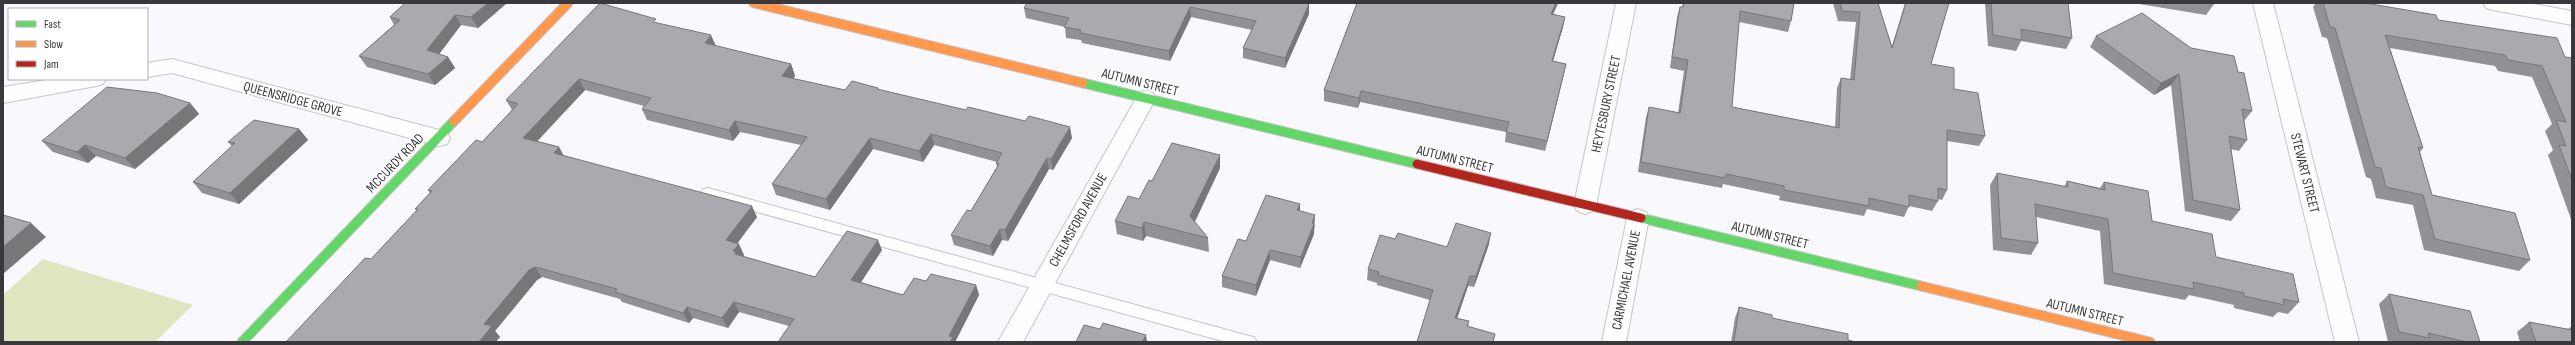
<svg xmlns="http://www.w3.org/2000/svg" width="2575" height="345" font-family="'Sofia Sans Condensed',sans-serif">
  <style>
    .green { fill: #e0e4bf }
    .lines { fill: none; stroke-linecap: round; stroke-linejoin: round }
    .lane-casing { stroke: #c5c4c8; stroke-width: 2 }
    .street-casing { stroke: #c5c4c8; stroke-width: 2 }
    .fast-casing { stroke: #c5c4c8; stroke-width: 11 }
    .slow-casing { stroke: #c5c4c8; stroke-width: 11 }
    .jam-casing { stroke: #c5c4c8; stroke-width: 11 }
    .lane { fill: #fefeff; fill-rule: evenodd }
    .street { fill: #fefeff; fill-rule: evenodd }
    .fast { stroke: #63d668; stroke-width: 9 }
    .slow { stroke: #ff974d; stroke-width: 9 }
    .jam { stroke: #b3261e; stroke-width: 9 }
    .wall { fill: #929195 }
    .shaded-wall { fill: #777679 }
    .building { fill: #aaa9ad; stroke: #777679 }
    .labels { text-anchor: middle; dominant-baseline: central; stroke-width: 4; stroke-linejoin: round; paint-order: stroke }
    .street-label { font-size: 14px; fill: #39383c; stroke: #fff }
  </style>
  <rect width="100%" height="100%" fill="#f9f8fd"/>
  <path class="green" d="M43 259 193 305 155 342H3V295Z"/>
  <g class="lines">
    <g class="lane-casing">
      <path id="lane" d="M708 188 1249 336 1254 337 1257 342H1226L703 197 701 193 703 189Z"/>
    </g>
    <g class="street-casing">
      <path id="street" d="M1616 3H1636L1596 205 1593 211 1585 214 1577 211 1574 205Z
        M2253 3H2273L2359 342H2335Z
        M2483 3H2528L2572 11V25L2493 10 2486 8Z
        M172 59 439 130 447 132 450 138 447 144 439 146 172 73 147 77V63Z
        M53 79H106L103 84 96 86 3 103V87Z
        M1146 90 1153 93 1156 98 1023 342H998L1139 93Z
        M1638 209 1646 212 1649 218 1626 342H1602L1627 218 1630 212Z"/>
    </g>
    <g class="fast-casing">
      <path id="fast" d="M1083 83 1417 164
        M1641 218 1921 286
        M242 342 454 121"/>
    </g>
    <g class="slow-casing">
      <path id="slow" d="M754 3 1083 83
        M454 121 568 3
        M1921 286 2150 342"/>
    </g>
    <g class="jam-casing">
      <path id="jam" d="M1417 164 1641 218"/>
    </g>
    <use href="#lane" class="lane"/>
    <use href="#street" class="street"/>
    <use href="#fast" class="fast"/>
    <use href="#slow" class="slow"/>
    <use href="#jam" class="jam"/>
  </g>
  <path class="wall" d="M405 3H507L478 28 461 25 439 54 448 57 455 68 435 85 367 67 359 56 394 25 390 17Z
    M1357 3H1558L1553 14 1565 17 1563 27 1553 61 1566 64 1545 151 1505 142 1506 132 1360 102 1358 108 1324 101V90Z
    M1683 3H1794L1791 21 1788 32 1739 22 1732 107 1835 127 1837 88 1841 78 1850 80 1856 22 1838 21 1833 3H1878L1892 46 1905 3H1949L1931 64 1954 89 1985 136 1979 146 1947 141V190L1942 200 1938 199V201L1932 211 1909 206 1904 217 1867 209 1864 216 1779 200 1780 196 1723 184 1722 188 1638 172 1646 117 1649 107 1678 113 1684 71 1670 68 1677 17 1680 7H1682Z
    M1985 3H2068L2072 38 2066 49 2021 41 2016 51 1988 46Z
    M2133 3H2214V4L2206 15Z
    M2316 3H2323L2438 20 2565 57 2572 58V222L2548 155 2553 150 2545 131 2552 124 2532 77 2498 71 2495 66 2390 48 2423 148 2420 152 2432 195 2530 260 2519 271 2424 250 2413 205 2376 198 2371 179 2366 177 2327 38 2322 37 2313 7Z
    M1309 4V14L1285 68 1243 58V48L1252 30 1191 17 1170 61 1082 43 1081 40 1066 38 1065 27 1026 18 1024 8Z
    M657 23 716 46 791 64 795 76 793 79 845 90 878 88 879 90 1072 138 1053 170 1049 169 1008 241 1002 240 993 256 954 245 951 235 971 211 997 167 996 163 997 162 934 145 923 162 873 149 830 210 776 195 772 184 801 145 740 132 733 141 647 120 642 109 644 106 585 90 537 141 559 147 563 155 757 217 737 244 744 255 743 257 815 277 882 250 861 282 903 295 926 281 976 285 979 295 955 342H778L789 326 739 312 728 328 693 318 689 323 622 302 620 299 542 277 537 280 495 331 500 337 371 259 417 211 415 209 430 193 428 190 482 142 512 110 506 100Z
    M2096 36 2191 48 2238 72 2252 111 2244 121 2247 140 2239 151 2231 149 2240 210 2231 221 2185 211 2171 85 2154 95 2090 47Z
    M190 103 199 114 135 169 96 156 88 163 53 152 42 141Z
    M299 129 308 140 239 204 202 193 193 182 232 146 228 142Z
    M1220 155V168L1195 222 1208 238 1209 252 1146 236 1143 241 1117 234 1115 221 1139 199 1152 181Z
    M1997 173 2064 187 2067 181 2100 188 2104 182 2152 221 2216 257 2299 302 2288 314 2278 312 2273 317 2234 308V305L2189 295 2185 300 2104 284 2100 231 2036 217 2038 243 2031 255 1993 250 1990 185Z
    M1300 204V211L1315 226 1314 228V234L1300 268 1270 260 1256 296 1222 287V276L1246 241Z
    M1395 239 1447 247 1489 244 1474 287 1468 286 1457 318 1469 321 1468 327 1495 334 1493 342H1417L1430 300 1377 285V283L1367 280 1368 269Z
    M2389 294 2480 342H2388L2379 304Z
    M1739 307 1772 318 1848 340 1856 342H1731L1735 318Z
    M2529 322 2568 329 2572 326V342H2520L2517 332Z"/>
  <path class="shaded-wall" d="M488 3H507L478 28 471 17Z
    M1556 3H1558L1549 24 1551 14Z
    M1309 4V14L1285 68V58Z
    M1190 7 1191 17 1170 61 1169 51Z
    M455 15 461 25 434 61 427 50Z
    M1565 17 1563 27 1550 71 1552 61Z
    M711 35 716 46 705 43Z
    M448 57 455 68 435 85 428 74Z
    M791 64 795 76 786 87 782 76Z
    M1566 64 1564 74 1545 151 1547 141Z
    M2179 74 2171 85 2154 95 2161 83Z
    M579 79 585 90 530 149 523 138Z
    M1361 91 1360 102 1358 108 1359 98Z
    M190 103 199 114 135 169 125 158Z
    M735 121 740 132 733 141 729 130Z
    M1070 127 1072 138 1053 170 1051 159Z
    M299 129 308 140 239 204 230 193Z
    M931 134 934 145 923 162 919 151Z
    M870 138 873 149 830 210 826 199Z
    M85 145 96 156 88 163 77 152Z
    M559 147 565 158 554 153Z
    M1220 155V168L1191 229 1190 216Z
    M1047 158 1049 169 1008 241 1005 230Z
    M1300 204V215L1297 210Z
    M752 206 757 217 731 251 726 240Z
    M1315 215 1314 234 1300 268 1301 257 1312 223Z
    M1144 222 1146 236 1143 241 1142 228Z
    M31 223 46 237 3 274V247Z
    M1000 229 1002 240 993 256 990 246Z
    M1491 233 1489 244 1474 287 1476 276Z
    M878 240 882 250 856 290 851 280Z
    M739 244 744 255 740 260V265L733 251Z
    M1270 250V260L1256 296V285Z
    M535 267 542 277 537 280 495 331 500 337 496 342H479L484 324 529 270Z
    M1470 276 1468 286 1454 328 1455 318Z
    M976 285 979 295 955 342H950L949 336Z
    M734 302 739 312 728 328 722 318Z
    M687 307 693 318 689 323 683 313Z
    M1146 335 1147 342H1142Z"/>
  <path class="building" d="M405 3H488L471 17 455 15 427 50 448 57 428 74 359 56 400 20 390 17Z
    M600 3 656 19 653 22 711 35 705 43 791 64 782 76 845 90 852 81 878 88 877 89 966 110 968 107 1025 121 1029 116 1070 127 1051 159 1047 158 1005 230 1000 229 990 246 951 235 967 210 971 211 999 164 996 163 1002 153 931 134 919 151 870 138 826 199 772 184 807 137 735 121 729 130 642 109 651 98 579 79 523 138 559 147 554 153 752 206 726 240 739 244 733 251 736 252 735 254 815 277 847 231 878 240 851 280 903 295 914 278 926 281 931 274 976 285 949 336 953 337 950 342H778L794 319 734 302 722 318 687 307 683 313 615 292 617 289 535 267 529 270 484 324 492 326 479 342H286L365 258 371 259 418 209H415L432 191 428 190 476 140 482 142 518 104 506 100Z
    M1027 3H1305L1309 4 1285 58 1243 48 1256 21 1190 7 1169 51 1080 33 1081 30 1064 27 1069 18 1024 8Z
    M1357 3H1556L1551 14 1565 17 1552 61 1566 64 1547 141 1506 132 1509 122 1361 91 1359 98 1324 90Z
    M1684 3H1794L1791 21 1740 11 1732 107 1839 128 1841 78 1854 80 1860 12 1842 11 1840 3H1878L1892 48 1906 3H1949L1931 64 1954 68V89L1978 93 1985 136 1947 130V190L1938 188V201L1909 195V207L1869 198V206L1784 190V186L1726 174 1725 178 1641 162 1649 107 1680 113 1688 60 1672 57 1680 7H1683Z
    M1991 3H2068L2072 38 2021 29 2022 40 1993 35Z
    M2323 3H2365L2436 15 2438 20 2557 38 2565 57 2572 58V180L2559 145 2566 146 2556 120 2566 122 2542 66 2508 60 2505 55 2385 35 2423 148 2418 147 2432 195 2515 213 2530 260 2435 239 2423 195 2386 187 2381 168 2375 167 2335 28 2330 27Z
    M2142 13 2191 48 2234 56 2238 72 2244 73 2252 111 2242 109 2247 140 2229 136 2240 210 2193 200 2179 74 2161 83 2096 36Z
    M107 87 157 93 190 103 125 158 85 145 77 152 42 141Z
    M254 120 299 129 230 193 193 182 235 143 228 142Z
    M1172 143 1220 155 1190 216 1208 238 1144 222 1142 228 1115 221 1128 196 1139 199 1149 180 1152 181Z
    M1997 173 2068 187 2067 181 2105 190 2104 182 2148 191 2152 221 2212 234 2216 257 2293 274 2299 302 2283 299 2284 305 2244 296V293L2193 282 2194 289 2113 273 2108 219 2035 204 2038 243 2001 238Z
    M1266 195 1300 204 1297 210 1315 215 1312 223 1314 224 1301 257 1270 250 1256 285 1222 276 1238 239 1246 241Z
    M3 215 31 223 3 247Z
    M1456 223 1491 233 1476 276H1470L1455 318 1469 321 1467 326 1495 334 1493 342H1417L1433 290 1378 275 1379 272 1368 269 1380 235 1395 239 1398 233 1447 247Z
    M2389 294 2470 311 2480 342H2467L2428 333 2430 338 2399 332Z
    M1739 307 1772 315V318L1848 334V340L1856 342H1734Z
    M2529 322 2572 330V342H2536Z
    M1103 323 1146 335 1142 342H1076L1084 325 1100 329Z"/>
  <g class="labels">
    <g class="street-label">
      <text transform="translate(1140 82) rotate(14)">AUTUMN STREET</text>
      <text transform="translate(293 99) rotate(15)">QUEENSRIDGE GROVE</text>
      <text transform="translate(1606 104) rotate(-78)">HEYTESBURY STREET</text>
      <text transform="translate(1455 159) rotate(14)">AUTUMN STREET</text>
      <text transform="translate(395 163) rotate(-46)">MCCURDY ROAD</text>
      <text transform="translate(2305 173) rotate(76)">STEWART STREET</text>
      <text transform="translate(1078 220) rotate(-61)">CHELMSFORD AVENUE</text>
      <text transform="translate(1770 235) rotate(14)">AUTUMN STREET</text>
      <text transform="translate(1626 280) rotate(-79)">CARMICHAEL AVENUE</text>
      <text transform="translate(2085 312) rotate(14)">AUTUMN STREET</text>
    </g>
  </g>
  <rect width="2575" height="345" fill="none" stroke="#39383c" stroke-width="8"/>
  <rect x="8" y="8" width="140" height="72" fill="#ffffff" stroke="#b0afb1"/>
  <rect x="16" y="21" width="20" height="6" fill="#63d668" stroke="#b0afb1"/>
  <text x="44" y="28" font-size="12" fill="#39383c">Fast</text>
  <rect x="16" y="41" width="20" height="6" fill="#ff974d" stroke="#b0afb1"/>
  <text x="44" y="48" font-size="12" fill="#39383c">Slow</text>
  <rect x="16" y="61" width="20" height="6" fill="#b3261e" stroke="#b0afb1"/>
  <text x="44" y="68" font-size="12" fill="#39383c">Jam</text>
</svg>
